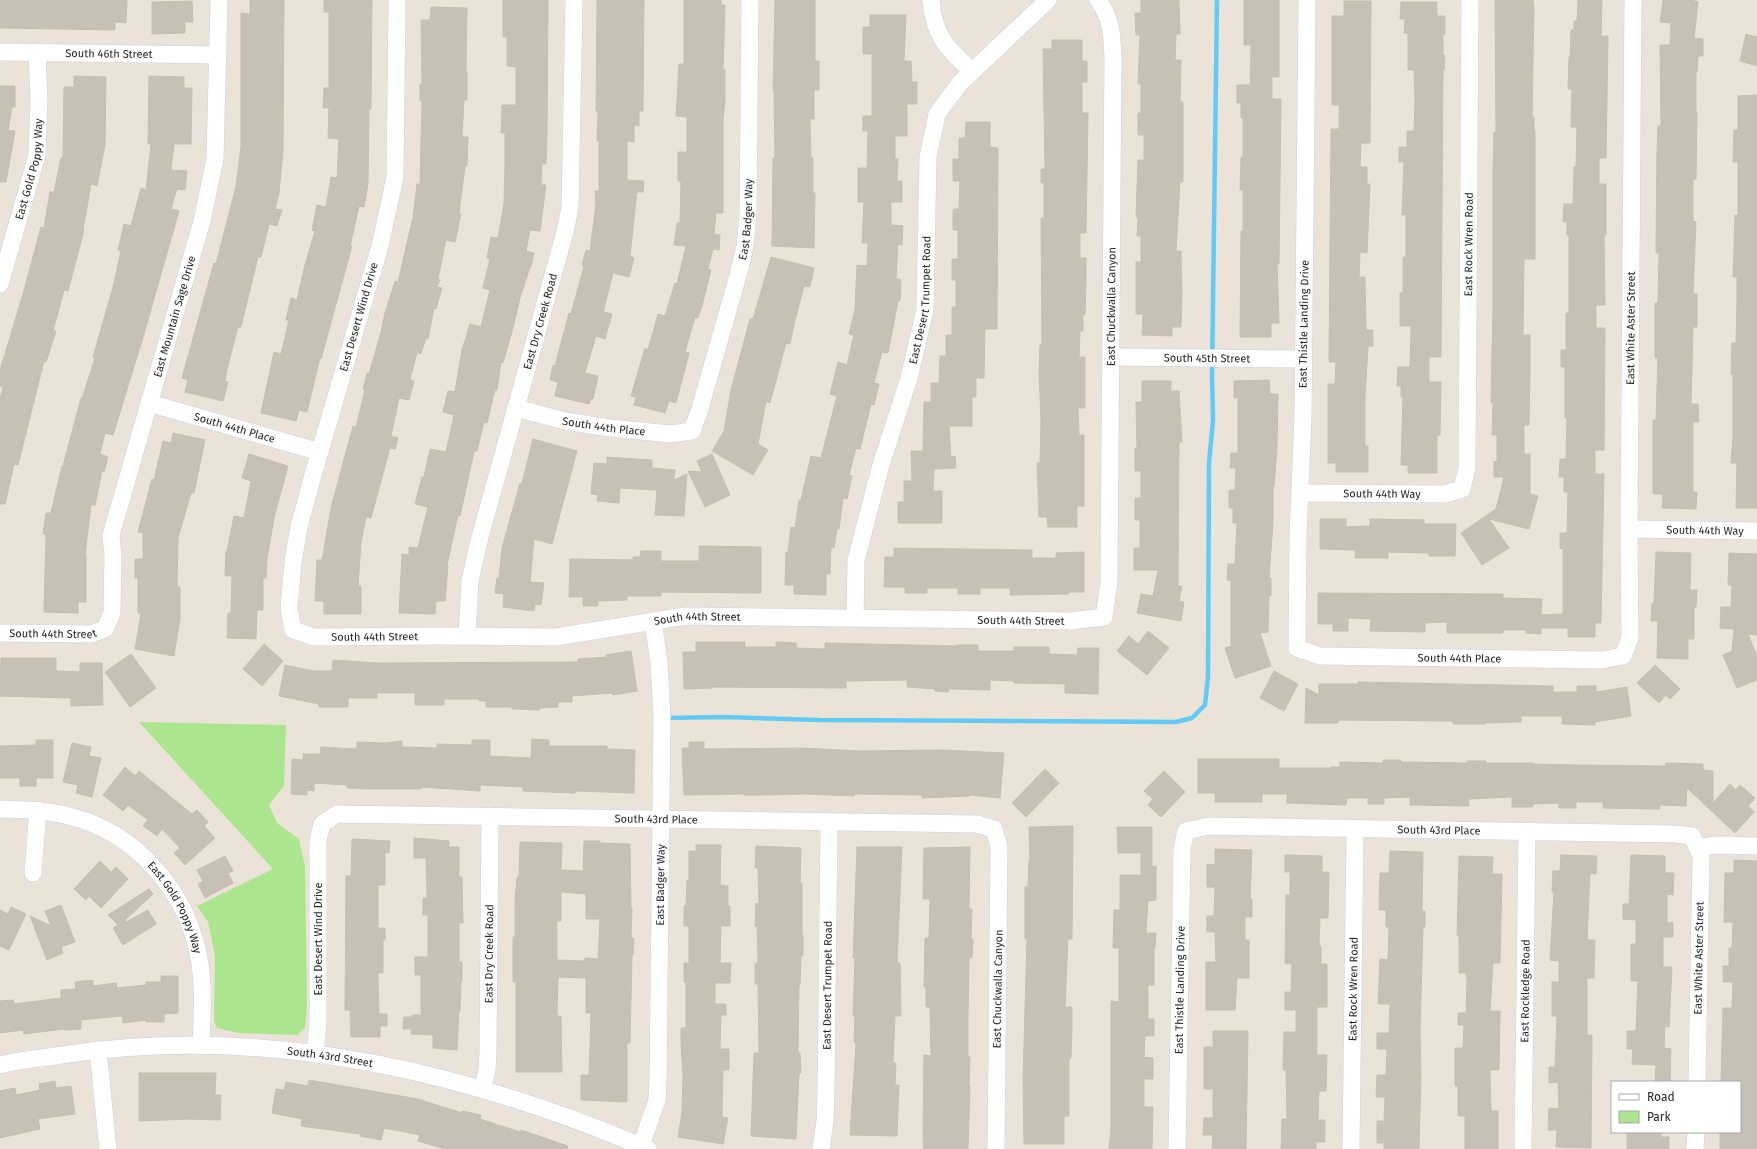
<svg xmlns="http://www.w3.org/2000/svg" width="1757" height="1149" font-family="'Fira Sans',sans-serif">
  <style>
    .green { fill: #abe68f }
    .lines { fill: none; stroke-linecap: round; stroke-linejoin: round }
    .stream { stroke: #61cbf6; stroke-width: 4.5 }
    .building { fill: #c6c0b7; stroke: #c6bfb1; fill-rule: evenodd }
    .minor-casing { stroke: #ccd0e2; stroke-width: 18 }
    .minor { stroke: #fff; stroke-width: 17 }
    .labels { text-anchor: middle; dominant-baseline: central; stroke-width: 3; stroke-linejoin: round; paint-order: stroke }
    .street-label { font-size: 11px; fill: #272727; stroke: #fff }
  </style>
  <rect width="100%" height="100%" fill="#ebe3d7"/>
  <path class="green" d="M139 722 286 725 284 786 269 805 277 823 299 839 305 866 307 1005 305 1028 297 1035 239 1033 217 1028 214 1021 215 956 208 922 197 906 273 869Z"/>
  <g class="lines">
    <path class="stream" d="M665 718 723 717 819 720 1176 722 1192 718 1205 705 1208 677 1209 463 1213 420 1212 377 1217 0"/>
  </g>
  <path class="building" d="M0 0H127L126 23 115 22V30L0 28Z
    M250 0H284L283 150 279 193 275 209 282 210 277 226 269 224 261 257H258L241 327H238L227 369 225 381 228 382 223 401 185 392 188 380 182 378 214 263 216 264 236 186 241 147V13L250 14Z
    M324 0H372L371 109H369L368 184 364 207 359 206 350 246H352L321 359 320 358 307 412 299 410 296 421 261 413 274 352 281 354 289 320H286L291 298 297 300 305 265 315 231 312 230 317 205 326 207 331 177 337 178 339 139 328 138 329 108H323L324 88H329V12H324Z
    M503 0H548L547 134 546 164H542L541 185H546L540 231 530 230 526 251 534 253 531 267H530L520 298 513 328 503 363 501 362 497 390H495L487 423 484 422 477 451H474L464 498 460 516 458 515 447 565 448 566 445 601H436L435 614 399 613 402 554 409 555V547L418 548 428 507 415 504 422 477H424L430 449 446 452 454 415 443 412 448 391 455 392 462 350 470 324 481 327 490 290 483 288 490 259 487 258 491 237 498 238 504 204 505 164V133H501L502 105H516V67L507 66V37H503Z
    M597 0H644L643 111H639V126L634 125V142L627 141V180L644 181 643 192H637L630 256 634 258 629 277 613 273 603 312 612 314 605 339 596 336 585 373 598 376 593 399H591L589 404 555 396 558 382 550 380 553 365 555 366 569 313 571 314 584 266 582 265 586 250 590 251 596 204 595 191H599V141H597L598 111H596Z
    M684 0H721V5H725L723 70H725V101L723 119V213H716L714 234 720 235 719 250 713 249 708 269 711 270 702 306 698 318 695 317 685 352 689 353 676 403 669 401 665 413 634 405 636 397 631 396 645 348 648 350 658 314 665 316 675 283 677 284 686 246 674 245 677 223H680L681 181H678V152H687V117L676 116 679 64H684Z
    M775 0H815V61H819V90H814V119H810L811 158H813V193H815L814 248 772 246 773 158H775L774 90H773Z
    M1141 0H1179L1180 34H1176L1175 60H1181L1180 102H1183V182H1180L1176 251H1181L1182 294 1181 327H1172V336L1142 335 1143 314H1136V262H1141V236H1137L1138 217H1136L1138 160H1144V135H1138V113H1141V84H1138L1140 35H1136L1135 13H1141Z
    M1244 0H1279V77H1272V99H1281L1279 264H1277L1279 323H1271V337H1240L1241 231H1243V190H1240L1241 157H1243V118H1241V103H1237V85H1250L1251 45H1244Z
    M1495 0H1533L1534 6 1532 117H1534V130H1535V259H1524L1523 335H1530V372L1529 425H1524V454H1530V494L1538 496 1529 529 1489 519 1509 548 1482 565 1461 533 1496 509 1504 477H1494V461L1497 462V435H1492L1493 403H1491L1493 308V168L1494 132H1496Z
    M1578 0H1602L1601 36H1608L1606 158H1599V184H1606V235H1604L1605 305H1596V328H1605L1604 450H1595V474H1604L1601 623H1595V637H1568V628H1541V634L1526 633V630H1503V633H1447V622L1425 623V632L1370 631 1371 619 1348 618V631H1333V624H1318V593L1503 594V598L1542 599 1541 615 1563 614V548L1560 549V533H1567L1568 492H1564V477H1559L1560 459H1566L1567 418H1565V367H1561V350H1566V313H1569V235H1567V222H1563L1564 204H1573L1574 167H1576L1577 127H1571L1572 89H1568L1569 57H1570L1571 30H1574V21H1577Z
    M1663 0H1692L1698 2 1694 38 1703 39V56H1698L1697 72H1696V112H1697L1696 179H1693V221L1696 222 1693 294H1697V327H1693L1691 404H1698L1699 422H1693V492H1697L1696 509 1662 508 1663 494H1653V420H1656L1658 358H1655V303H1658L1659 253H1656L1657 150 1658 126H1661L1660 45H1670L1671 23 1660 22Z
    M192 1 193 22H185V33L152 34V2Z
    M1344 1H1371L1370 143H1361L1360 167H1367V184H1370L1367 253 1360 252 1359 277H1365L1366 330H1373V346H1368L1365 397V446H1368V472H1336V463H1328V384H1335L1336 362H1329L1331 129H1339V105H1332V16H1344Z
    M1401 2H1437V16H1445V34H1443V55H1445L1444 70H1443L1441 357H1429V382H1441L1440 435H1437V473H1408V465H1401L1403 397H1401V386H1397L1398 367H1410L1411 326H1400V293H1403V257H1406V215H1402L1404 162H1399V147H1407V131H1414L1415 101 1414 70H1408V33H1404L1405 19H1400Z
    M431 7 467 8 466 72H467V100H464L462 137H468L467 166H465L459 213 461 214 455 242 446 240 438 279 440 280 437 287 442 288 436 309 434 308 428 339 426 338 421 354 417 352 410 380 414 381 409 400 399 398 391 436 398 438 395 449 390 448 371 518 366 517 361 543 358 586H361V614H324V601H315L317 560H322L331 508 353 426 356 427 365 390 363 389 367 373 369 374 381 332 385 313 395 281 398 282 413 217 417 184H420L422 101H420V84H422L421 20H430Z
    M870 15H906L904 61H911L912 82H917V104H907V136H895V159H898L897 181H902V202H891V225L903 226 902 245 898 244 896 279 901 280 900 301H898L888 353 882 352 874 383 879 384 874 405 871 404 860 449 856 448 849 475 852 476 847 499 843 498 839 529H837L834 548 831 547 830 574H826V595L794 594V585H785L786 552H788L791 527 795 528 799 500H801L811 456 821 458 837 396 830 394 838 362 847 365 854 335 849 334 855 309 857 265 867 266 868 243H862L864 202H858V168H867L868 131H863V116H872V54H863V27H870Z
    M1746 34 1757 37V66L1740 61Z
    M1052 40H1082V61H1087V82H1082V113H1088L1086 233H1080V258H1086V280L1085 315H1083V331H1080L1079 357H1085V408H1078L1079 435H1084V506H1077V527H1048L1047 517H1039L1037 463H1040L1041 419 1039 373 1040 345H1042L1041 218H1044V183H1041V169H1045L1043 49H1052Z
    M74 76 106 77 105 145 97 186 91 184 83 230H84L68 291 64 290 53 331H56L46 362 44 361 18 465 14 464 5 504H0V399L3 387 0 386V370L23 294 41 227 44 228 50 192H54L61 158H63L64 87H74Z
    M149 76 184 77V88H192L191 144H174L171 170 187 171 185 190 177 189 171 209 179 211 144 334 113 435 105 433 100 454 108 457 104 472 102 471 95 505H91L85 556H86V602H78V613L44 612 46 534H43L46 513H51L62 466H63L81 398 82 399 95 358 93 357 113 287 121 251 118 250 124 224 131 226 141 188 146 190 151 144H148Z
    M0 86H15V107H12L8 130 15 131 6 182H0Z
    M1757 95V508H1736L1737 463H1731L1733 435V374H1731L1732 343H1736L1737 301V277H1733L1735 215 1738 216V162H1733L1734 130H1738V96Z
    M966 122H990V147L998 148 997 329H985L984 378H976V397H972V426H949L951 457 955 456 956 468 934 469 933 491H942V523H898V502H904V481H912L911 451H923L924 402H931V383H939L940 356H946V335H952V307H956V280H952V259H958V230H953V209H959L960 181H953V159H959V138H965Z
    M771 257 814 268 810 287 804 286 795 320 790 344 786 343 770 403 766 401 758 444 768 450 753 475 712 451 724 431 731 390 750 319H753Z
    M1269 380 1270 394H1278L1277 449 1274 487 1273 486V523L1269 578H1271V596H1269L1268 632 1260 633 1271 666 1235 678 1225 648 1231 646V581L1227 580 1228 564H1235L1237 523H1233V508H1229V490H1235L1236 468H1230L1231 453H1238V398H1234V381Z
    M1142 381H1171V391H1179L1182 442H1179L1178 586H1182L1179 601 1184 602 1181 621 1137 613 1141 594 1153 596 1158 570H1134V548H1140V520H1135V498H1141V471H1135V448H1137L1136 402H1142Z
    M173 433 205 440 194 493H191L178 538 177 587H180V619L174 656 135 649 141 613H138V578H135V559H143V533L138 532 152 479 154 480 163 441 171 443Z
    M533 439 577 451 552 544 534 539 530 582 544 583 541 605 535 604 534 611 503 607 504 594 495 593 497 578H499L502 548 520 483 522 484Z
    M249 454 288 466 274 518 267 559 266 578H263V610H257L256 639 227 638 228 613H231L232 576H225L226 551H227L234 516 244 518 251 481 242 478Z
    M712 454 730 495 705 507 688 471 702 472 697 461Z
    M607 457 652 460V468L675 470 674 480 687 474 684 516 655 515 657 490 620 488 619 503 597 501 598 495 591 494 594 463 607 464Z
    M1320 519H1346V527L1370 526V519L1424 520V524H1456L1455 556H1429V553L1388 552V558H1355V550L1320 549Z
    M699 546 761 547V593L661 592V596H627V600L598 601V606H583V597H569L570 559 633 560V557H640L641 551H661V561H699Z
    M894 548 1032 550V558H1056V553L1084 552V592H1069V594L1010 595V588H980V594H958V588H927V593H905V587H884L885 557H894Z
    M1656 552 1691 553 1690 590H1697L1696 607H1694V639H1688V659L1657 658 1658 621H1651L1652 603H1654Z
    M1729 553 1757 554V635L1748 634 1757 656V680L1737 688 1723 655 1732 651 1734 629 1720 628 1721 607H1731L1732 585H1728Z
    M1148 631 1169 648 1147 675 1117 651 1129 636 1138 644Z
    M696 642H745V647H776V642L796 643V648L825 649V643L957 646V645H978V651H1014V647H1049V654L1077 655 1078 648H1099L1098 694 1065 693V684L1014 683V681L990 680V690L949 689 948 692 935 691V689L907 687V680L846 681V688L712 687V688L684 689 683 652H696Z
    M264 644 283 661 262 686 243 669Z
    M631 651 637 691 613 695 612 693 572 696V702H558V707L540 708V710L512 709V707H486V701H479V699H444V705H415V693H377V698H348V707H319V704L279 696 285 665 314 671H332L333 660 377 663 578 662V659L607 657 606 655Z
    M131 654 156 688 130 707 105 672Z
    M1 658H56V671L80 672V663H102L103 705 71 706V698L0 696Z
    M1655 665 1680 689 1670 699 1666 695 1659 703 1637 683Z
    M1274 671 1298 684 1284 711 1260 698Z
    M1358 682 1553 686V692H1577V686H1596V692L1627 687 1631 716 1595 722V725L1562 724V716H1521V722L1485 723V724H1453V721L1338 720V723H1305L1306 688 1319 695V684H1358Z
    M532 739 549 740V746H607V749L635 750 634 793 575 791V793L523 791V787L480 785V791L421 787V789H368L347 788V785L314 783V791L307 790V795L291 794 292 759 303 760V754H320L321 747 357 749V742L384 743 402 741V747L437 748V744L472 745V740H490V756L531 758Z
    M36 740H53V778H36V786H20V778H0V746L36 745Z
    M689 742H704V749L802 748 859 751 942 750 1004 753 1000 798 970 795V796L922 798V795L854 794V796L806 794 764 795H744V794L684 795 682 748H689Z
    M72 743 91 747 89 756 101 758 92 797 76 793 78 785 63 782Z
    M1198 759H1279V768H1331V767H1340V762L1383 763V760H1401V762L1467 763V761H1486V763H1533V764L1576 765 1666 766V763L1703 764V770L1713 771V803L1730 784 1736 790 1740 785 1755 798 1748 806 1754 812 1735 833 1687 788 1686 806 1660 805V809L1603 808V802H1576V808H1559V803L1533 804V807H1512V797L1469 799V806L1410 805V797L1384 798V804H1368V798H1347L1346 805 1287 803V794H1262V802H1215V793H1198Z
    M125 767 135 776 139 771 192 814 197 810 208 822 204 826 215 838 185 865 174 853 180 848 162 829 157 836 143 826 148 820 128 805 123 811 103 795Z
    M1045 769 1059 783 1026 817 1012 803Z
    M1164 771 1185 792 1161 817 1148 805 1153 799 1144 791Z
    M1073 826 1072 939H1068L1065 1007H1072V1027L1071 1058H1069V1116H1064V1144H1024L1023 1080 1027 939H1025V887H1028L1029 860H1030L1029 827Z
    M1117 827H1152V866H1156V900L1148 901 1146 933H1156L1155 949H1154V985H1148V1019H1154V1036H1145L1144 1057 1153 1058V1079H1144V1107H1153L1152 1149H1109L1111 1127V1001L1119 1002V948H1113L1114 910H1120V875H1141V853H1118Z
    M414 838 449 841V847H459V877H462L463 923H459V962H462V981H461L460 1011H459L457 1050 433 1048V1035L411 1034 412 1029H403L404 1017H412V1015H421V975H415V957H428V915H423V898H427L426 858H414Z
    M352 839 390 841 389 853H385V885H378V928H385V940H383V973H378L379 1014H387V1026H380V1037H351L350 1010H345L346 876H351Z
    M584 841H600V843L630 844 631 908H632L631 938H634L633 955H632L630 1043H627V1102L581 1100V1075H589L590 1046 591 1013H586V978L558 977 557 1016H561L562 1072H516V982H513V937H515V901L517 877H519L520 842 562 843 561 870 583 871ZM561 892 586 894V919H600L598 959 585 958V961L557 960V921H561Z
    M696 845H721L720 885 728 886V906H730V926H721L720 963H731L730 983H715V1004H726V1015H721L720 1049H729V1070H723L722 1117 728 1118 723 1144 678 1137 682 1112 683 1074 681 1044V1028H686V982H684V963H689V926H684V906H686L687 880H689V851H696Z
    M756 846 801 848 800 883H802V935H803V956H801L800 985H799L798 1053H800L801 1073H799L796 1139 751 1136 754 1053H759L758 984H755V963H758L757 926H755L756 903 759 904 758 868H755Z
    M857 847H902L897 963H900L901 1016H895L893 1063H896L895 1085H899L897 1136 850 1135 856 1043 854 1042 855 1016H853L855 958H853Z
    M970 847 969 909H972L971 939H973L972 958H969L968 1018V1057H970L969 1086H970L968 1149H924L923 1136 924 1055 931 1056 930 1007H926V987H924L925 938H929L930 899H923L924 848Z
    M1215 849 1252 850 1250 899H1252V917H1245V940H1249V978H1237L1235 1010H1206V962H1216L1215 932H1207V916H1214L1215 887H1207V864L1215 865Z
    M1390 851 1423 852 1422 911H1425V927H1423L1420 1031 1421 1076 1419 1149H1384V1143H1377V1121H1384L1385 1097H1376L1377 1075H1386L1387 1049H1377V1033H1389L1390 1004H1378L1380 959 1388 960 1389 927H1386V910H1379L1380 873H1389Z
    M1285 855 1322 856V872H1329L1328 918H1320L1319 946H1321V964H1327V1007H1317V1055H1327L1326 1091H1319L1318 1120H1325V1142H1316V1149H1281L1282 1119H1287L1286 1070H1283L1284 1032H1296V1010H1285V992H1291L1292 964 1285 963 1286 895H1290V872H1285Z
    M1561 855 1597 856 1596 874 1590 873 1587 940H1595L1594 978H1587V1035H1592L1591 1148 1556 1147 1557 1130H1548L1549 1108 1559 1109 1558 1082 1549 1083V1067H1555L1557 1016H1552V982H1559V961L1550 960 1554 892H1552L1553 871H1560Z
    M1631 855 1665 856V873H1674L1673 895 1667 894V923L1673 922V937H1663V967H1672L1669 1027 1665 1026 1664 1048 1671 1049 1670 1082H1655L1656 1065 1632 1064 1633 1049H1627V1031H1636L1638 981H1631V944H1636V920L1623 919V904H1629Z
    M225 856 233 871 228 873 233 883 205 898 198 884 203 881 197 870Z
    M1459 856 1493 857 1492 874H1502L1500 963H1493L1490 1011H1500L1499 1070H1490L1491 1111H1498V1149H1465V1116H1458V1086H1455V1048H1463L1464 1025H1458V1013H1466L1467 981 1466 973H1459V936H1457Z
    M1734 860 1757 861V1149H1720V1132H1740V1082H1721L1723 1008H1732L1733 982H1723V966H1729V948H1732L1733 922H1724L1725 873H1734Z
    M100 861 111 872 116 867 128 879 101 908 89 896 86 900 74 889Z
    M149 889 153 894 123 922 125 920 126 922 148 910 156 924 123 945 113 928 118 925 108 915Z
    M61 905 75 942 61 947 63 953 47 960 30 916 51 926 45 911Z
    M11 907 26 914 9 950 0 946V910L8 914Z
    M161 976H178V1013L164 1014V1022H146V1020L123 1023 122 1016 81 1020V1029L64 1030V1029L24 1034 23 1030 0 1033V1001L13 1000 14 1004 61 998V990L76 989 75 982 93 980V986L116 983 117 988 146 985V982H161Z
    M1213 1031H1248L1246 1149H1212L1213 1135H1203L1204 1118H1213V1089H1204V1047H1213Z
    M139 1073H216L215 1095H221L220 1120 189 1119 139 1121Z
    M309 1080 418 1099 462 1113V1111L481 1115 480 1119 520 1132 521 1130 568 1146 567 1149H445L418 1141 420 1135 384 1128 381 1140 360 1136V1134L301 1126 302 1119 272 1113 276 1089 284 1090 286 1082 308 1086Z
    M55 1081 56 1088 71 1086 75 1114 38 1119 40 1129 0 1138V1091L15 1088 16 1095 40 1090 39 1084Z
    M1627 1132H1661V1137H1669V1149H1627Z"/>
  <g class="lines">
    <g class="minor-casing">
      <g id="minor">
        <path id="s1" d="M397 0 395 177 380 246 313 475 299 527 293 562 289 608 293 630 314 637 437 636 556 637 685 616 1070 621 1104 617 1109 582 1113 58C1112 34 1112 20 1098 0"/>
        <path d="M931 0C934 37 947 48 972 71"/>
        <path id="s2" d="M1307 0 1303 415 1298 536 1297 648 1320 656 1602 660 1623 656 1630 638 1629 529 1633 0"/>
        <path id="s3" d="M0 52 218 55"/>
        <path id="s4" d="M0 284 37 155 39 99 37 52"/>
        <path id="s5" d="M1111 357 1303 359"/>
        <path id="s6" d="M149 403 320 452"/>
        <path id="s7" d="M516 408 565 421 610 428 671 434 692 431 699 412 739 272 745 246 748 214 750 0"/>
        <path id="s8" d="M1301 493 1445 494 1462 489 1467 468 1470 0"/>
        <path id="s9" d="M1629 529 1757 531"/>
        <path id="s10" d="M855 618 856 560 881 465 909 378 925 310 928 157 937 114 960 83 1048 0"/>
        <path id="s11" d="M0 633 91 634 105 629 112 613 113 556 111 535 202 221 215 159 219 0"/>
        <path id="s12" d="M467 636 470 581 480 537 565 232 570 208 574 0"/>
        <path id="s13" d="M0 809C24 810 46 810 69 816 138 833 190 895 200 964 204 991 202 1019 201 1046"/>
        <path d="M1697 848 1716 845 1757 846"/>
        <path d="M33 873 38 810"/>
        <path d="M98 1050 108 1149"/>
        <path id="s14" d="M315 1054 318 1022V840L322 824 337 814 977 824 994 829 999 847 996 1149"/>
        <path id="s15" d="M0 1065C22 1059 46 1058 69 1054 266 1025 467 1072 648 1149"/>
        <path id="s16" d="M482 1089 487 1071 488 1053 490 816"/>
        <path id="s17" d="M641 1146 657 1100 658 1082 662 718 659 662 653 621"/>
        <path id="s18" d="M821 1149 825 1121 826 1090 829 822"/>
        <path id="s19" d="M1177 1149 1182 848 1186 831 1209 826 1675 834 1692 836 1701 855 1697 1082"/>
        <path id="s20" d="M1351 1149 1355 829"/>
        <path id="s21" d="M1523 1149 1527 832"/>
        <path d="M1695 1149 1696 1132"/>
      </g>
    </g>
    <use href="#minor" class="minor"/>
  </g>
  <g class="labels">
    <g class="street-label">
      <text stroke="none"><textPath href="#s3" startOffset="109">South 46th Street</textPath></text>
      <text stroke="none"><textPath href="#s4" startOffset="119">East Gold Poppy Way</textPath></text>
      <text stroke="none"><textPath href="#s7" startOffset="398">East Badger Way</textPath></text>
      <text stroke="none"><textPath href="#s8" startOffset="407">East Rock Wren Road</textPath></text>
      <text stroke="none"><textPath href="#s10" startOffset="327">East Desert Trumpet Road</textPath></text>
      <text stroke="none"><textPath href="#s1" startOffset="1769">East Chuckwalla Canyon</textPath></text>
      <text stroke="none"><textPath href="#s11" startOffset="429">East Mountain Sage Drive</textPath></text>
      <text transform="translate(359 317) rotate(-74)">East Desert Wind Drive</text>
      <text stroke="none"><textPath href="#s12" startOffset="324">East Dry Creek Road</textPath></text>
      <text transform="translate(1304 324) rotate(-89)">East Thistle Landing Drive</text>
      <text stroke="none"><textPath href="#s2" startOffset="1305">East White Aster Street</textPath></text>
      <text stroke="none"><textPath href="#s5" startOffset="96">South 45th Street</textPath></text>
      <text stroke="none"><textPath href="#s7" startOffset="90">South 44th Place</textPath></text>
      <text stroke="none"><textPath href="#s6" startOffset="89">South 44th Place</textPath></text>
      <text stroke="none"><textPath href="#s8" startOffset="81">South 44th Way</textPath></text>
      <text stroke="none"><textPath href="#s9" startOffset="76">South 44th Way</textPath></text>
      <text stroke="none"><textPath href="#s1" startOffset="1051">South 44th Street</textPath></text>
      <text stroke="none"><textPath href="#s1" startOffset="1375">South 44th Street</textPath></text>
      <text stroke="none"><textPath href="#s11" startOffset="53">South 44th Street</textPath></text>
      <text stroke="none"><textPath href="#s1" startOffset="727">South 44th Street</textPath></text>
      <text stroke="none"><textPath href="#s2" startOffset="812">South 44th Place</textPath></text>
      <text stroke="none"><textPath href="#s14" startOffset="568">South 43rd Place</textPath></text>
      <text stroke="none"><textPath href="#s19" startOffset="572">South 43rd Place</textPath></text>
      <text stroke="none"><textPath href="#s17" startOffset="264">East Badger Way</textPath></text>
      <text stroke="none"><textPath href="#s13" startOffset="216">East Gold Poppy Way</textPath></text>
      <text transform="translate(318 939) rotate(-90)">East Desert Wind Drive</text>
      <text stroke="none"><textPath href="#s16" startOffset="136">East Dry Creek Road</textPath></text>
      <text transform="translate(1699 958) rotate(-89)">East White Aster Street</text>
      <text stroke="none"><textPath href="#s18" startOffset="164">East Desert Trumpet Road</textPath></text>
      <text transform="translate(998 989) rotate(-89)">East Chuckwalla Canyon</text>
      <text stroke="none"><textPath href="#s20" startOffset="160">East Rock Wren Road</textPath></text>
      <text stroke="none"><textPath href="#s19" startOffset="159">East Thistle Landing Drive</textPath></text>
      <text stroke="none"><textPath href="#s21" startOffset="158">East Rockledge Road</textPath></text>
      <text stroke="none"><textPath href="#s15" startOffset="332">South 43rd Street</textPath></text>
    </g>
  </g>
  <rect x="1611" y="1081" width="130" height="52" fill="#ffffff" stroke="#a9a9a9"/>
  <rect x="1619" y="1094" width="20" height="6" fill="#ffffff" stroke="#a9a9a9"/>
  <text x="1647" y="1101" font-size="12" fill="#272727">Road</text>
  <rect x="1619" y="1111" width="20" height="12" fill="#abe68f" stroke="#a9a9a9"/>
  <text x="1647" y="1121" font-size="12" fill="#272727">Park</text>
</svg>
